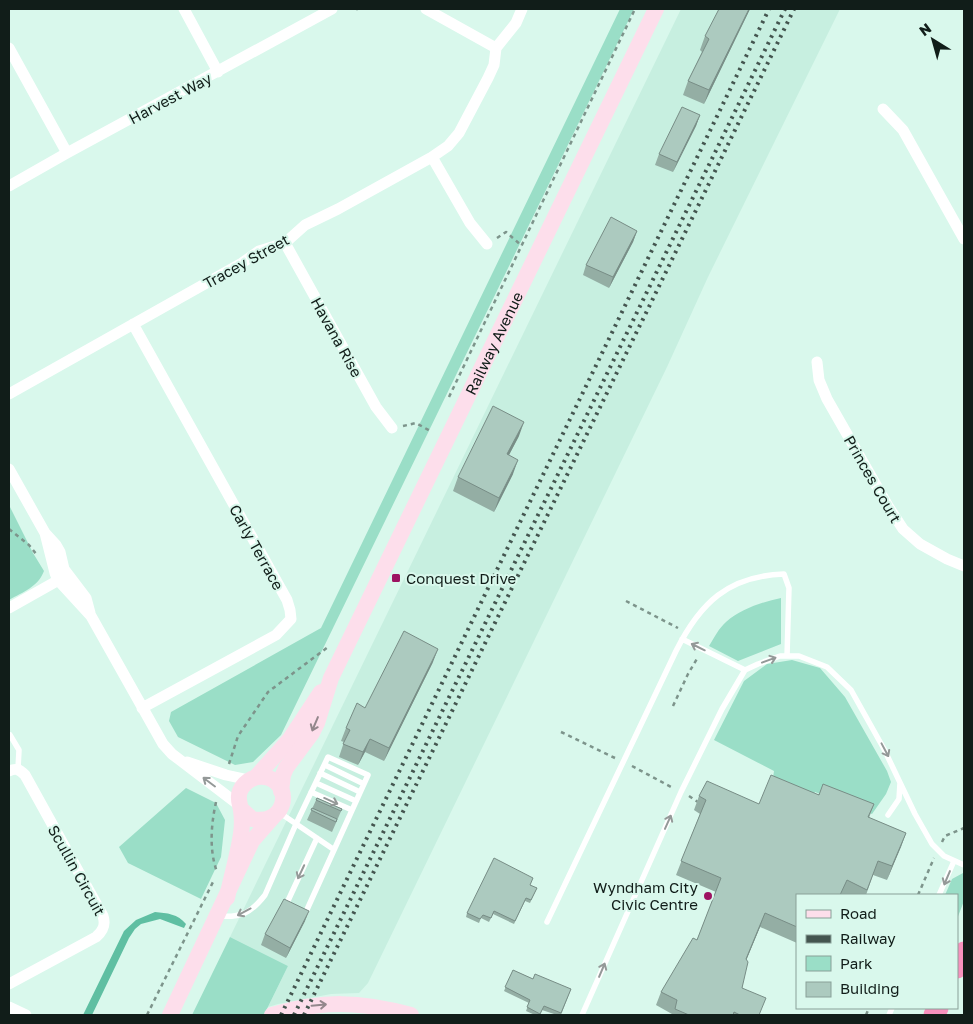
<svg xmlns="http://www.w3.org/2000/svg" width="973" height="1024" font-family="'Golos Text',sans-serif">
  <style>
    .built { fill: #c7efe0 }
    .green { fill: #9adec7 }
    .water { fill: #5fbfa2 }
    .lines { fill: none; stroke-linecap: round; stroke-linejoin: round }
    .path { stroke: #7d948b; stroke-width: 2.5; stroke-dasharray: 4 4; stroke-linecap: butt }
    .lane { stroke: #fff; stroke-width: 5.5 }
    .street { stroke: #fff; stroke-width: 11 }
    .secondary { stroke: #fddeeb; stroke-width: 16 }
    .highway { stroke: #f791bd; stroke-width: 21 }
    .rail { stroke: #44554f; stroke-width: 4; stroke-dasharray: 2.5 5; stroke-linecap: butt }
    .wall { fill: #94aea4 }
    .shaded-wall { fill: #788d86 }
    .building { fill: #accabf; stroke: #788d86 }
    .oneway { stroke: #949998 }
    .oneway2 { stroke: #93878c }
    .poi-dot { fill: #9d1361; stroke: #d9f8ec; stroke-width: 2 }
    .labels { text-anchor: middle; dominant-baseline: central; stroke-width: 4; stroke-linejoin: round; paint-order: stroke }
    .street-label { font-size: 15px; fill: #111d19; stroke: #d9f8ec }
    .poi-label { font-size: 15px; fill: #111d19; stroke: #d9f8ec; text-anchor: start }
  </style>
  <rect width="100%" height="100%" fill="#d9f8ec"/>
  <path class="built" d="M681 9H840L708 277 667 367 368 983 359 993 331 994 278 1004 268 1007 288 966 230 937Z"/>
  <path class="green" d="M620 9H634L281 735 253 762 235 765 178 737 169 721 171 712 321 628Z
    M9 505 33 553 44 571C38 587 23 592 9 600Z
    M781 598V644L738 661 709 646C714 638 719 628 726 622 741 609 762 602 781 598Z
    M792 660 820 668 845 697 887 771 891 782 886 794 872 814 815 792 810 802 772 785 774 771 714 740 744 681 767 664Z
    M186 788 216 803 225 820 221 857 201 899 128 863 119 847Z
    M963 873 964 875V901L957 919V895H945L952 879Z
    M230 937 288 966 264 1015H192Z"/>
  <path class="water" d="M155 912C167 913 178 914 186 924L184 928 160 919 141 924 135 929 129 938 92 1015H83L124 931 136 920Z"/>
  <g class="lines">
    <path class="path" d="M356 9H358
      M497 238 506 232 522 246
      M449 397 635 9
      M403 426 416 423 432 432
      M9 529 29 545 37 555
      M626 601 678 628
      M673 706 688 674 698 657
      M561 732 615 758
      M229 764 238 736 268 692 328 647
      M632 766 673 788
      M689 796 698 802
      M216 802C211 825 209 850 217 872
      M942 842 945 836 964 828
      M918 895 934 858
      M147 1015 214 880
      M866 1015 869 1008"/>
    <path class="lane" d="M682 639 745 670
      M10 735 19 750 18 769
      M325 765 364 784
      M320 773 360 792
      M316 783 356 801
      M311 792 352 810
      M280 813 333 849
      M888 815 899 799 900 783
      M939 895 954 861
      M286 905 317 838
      M218 916C241 918 251 913 265 895L296 824 328 757 368 775 305 914
      M547 922 676 651C700 603 728 576 784 574L789 588 787 656
      M582 1015 681 792 722 709 745 670 758 664 780 656H799L827 667 851 690 884 749 915 814 932 844 944 856 964 865
      M889 1015 892 1008"/>
    <path class="street" d="M184 9 218 72
      M426 9 496 48
      M9 48 67 153
      M883 109 903 130 964 239
      M432 157 470 223 487 244
      M9 186 67 153 332 9
      M285 243 376 407 392 428
      M133 324 287 600 290 610 291 619 276 635 142 708
      M817 362 819 380 827 399 888 506 903 529 920 544 947 559 964 566
      M9 394 242 263 259 251 285 243 305 225 338 209 432 157 448 146 459 133 488 78 494 65 496 48 516 23 522 9
      M9 469 45 533 56 545 60 552 64 569 86 598 90 613
      M45 533 55 573 58 580 91 616 163 744 172 754 239 805
      M9 608 64 577
      M187 762 226 775 249 780
      M9 771C16 768 19 769 25 775L103 916C106 925 103 931 96 937L9 984
      M9 1007 26 1015"/>
    <g class="secondary">
      <path d="M256 777 290 739 321 692"/>
      <path id="s1" d="M281 791 283 775 286 768 312 733 317 723 331 678 656 9"/>
      <path d="M227 898C231 877 238 855 241 834 242 827 242 817 241 810 240 804 237 798 240 791 245 780 257 774 269 778 294 788 284 826 252 819L241 809"/>
      <path d="M170 1015 252 841 273 817"/>
      <path d="M272 1015C323 1000 360 1001 411 1015"/>
    </g>
    <path class="highway" d="M957 968 964 952
      M934 1015 938 1008"/>
    <path class="rail" d="M281 1015 769 9
      M294 1015 785 9
      M304 1015 794 9"/>
  </g>
  <path class="wall" d="M750 9 704 104 683 95 688 81 702 52 700 50 705 36Z
    M700 115 696 126 673 172 655 165 659 154Z
    M637 231 633 242 609 288 583 275 586 265Z
    M519 436 509 455 513 474 494 512 453 491 458 477Z
    M433 662 384 761 365 752 358 765 339 757 344 742 341 741 346 728 365 708Z
    M819 794 874 804 869 818 906 833 887 880 873 875 866 895H845L842 894 841 895H797V943L760 927 746 960 742 988 760 1015H672V1014L656 1005 661 992 697 940 716 892 676 875 700 814 694 810 699 796 759 804Z
    M317 798 342 809 332 832 307 820Z
    M530 885 537 888 530 903 525 901 514 924 493 914 489 922 481 918 479 923 466 917 467 913Z
    M305 921 286 958 261 945 265 934Z
    M513 970 533 979 571 989 561 1015H557L542 1010 540 1015H535L526 1011 529 1003 504 991Z"/>
  <path class="shaded-wall" d="M749 9H750L704 104 709 90Z
    M700 115 696 126 673 172 677 162Z
    M637 231 633 242 609 288 613 277Z
    M524 422 519 436 502 468 507 454Z
    M518 460 513 474 494 512 499 498Z
    M438 649 433 662 384 761 389 748Z
    M370 739 365 752 358 765 363 752Z
    M906 833 901 847 887 880 892 866Z
    M309 911 305 921 286 958 290 948Z
    M765 913 760 927 741 973 746 959Z"/>
  <path class="building" d="M719 9H749L709 90 688 81 709 39 705 36Z
    M682 107 700 115 677 162 659 154Z
    M611 217 637 231 613 277 586 265Z
    M493 406 524 422 507 454 518 460 499 498 458 477Z
    M404 631 438 649 389 748 370 739 363 752 343 744 350 730 346 728 357 703 365 708Z
    M771 775 819 795 823 784 874 804 868 817 906 833 892 866 878 861 867 890 847 880 840 895H797V927L765 913 746 959 748 962 742 988 766 998 759 1015H740L734 1012 733 1015H689L675 1009 677 1000 661 992 693 938 697 940 721 878 681 861 706 800 699 796 707 781 759 804Z
    M317 798 342 809 341 811 316 800Z
    M312 808 337 819 336 822 311 810Z
    M494 858 533 878 530 885 537 888 531 900 526 898 515 921 494 911 491 918 483 915 480 919 467 913Z
    M284 899 309 911 290 948 265 934Z
    M513 970 533 979 535 974 571 989 561 1013 544 1006 540 1014 527 1007 530 1000 505 987Z"/>
  <defs><path id="oneway-shaft" d="M-6 0H5M1.5-3L5.5 0L1.5 3" fill="none" stroke-width="1.6" stroke-linecap="round" stroke-linejoin="round" transform="scale(1.25)"/></defs>
  <g class="oneway">
    <use href="#oneway-shaft" transform="translate(698 647) rotate(-154)"/>
    <use href="#oneway-shaft" transform="translate(769 660) rotate(-20)"/>
    <use href="#oneway-shaft" transform="translate(885 750) rotate(62)"/>
    <use href="#oneway-shaft" transform="translate(209 782) rotate(-143)"/>
    <use href="#oneway-shaft" transform="translate(331 801) rotate(24)"/>
    <use href="#oneway-shaft" transform="translate(668 822) rotate(-66)"/>
    <use href="#oneway-shaft" transform="translate(301 872) rotate(115)"/>
    <use href="#oneway-shaft" transform="translate(947 878) rotate(113)"/>
    <use href="#oneway-shaft" transform="translate(244 912) rotate(152)"/>
    <use href="#oneway-shaft" transform="translate(602 970) rotate(-67)"/>
  </g>
  <g class="oneway2">
    <use href="#oneway-shaft" transform="translate(315 724) rotate(113)"/>
    <use href="#oneway-shaft" transform="translate(319 1005) rotate(-5)"/>
  </g>
  <g class="poi-dot">
    <rect x="391" y="573" width="10" height="10" rx="2.5"/>
    <circle cx="708" cy="896" r="5"/>
  </g>
  <g class="labels">
    <g class="street-label">
      <text transform="translate(170 98) rotate(-28)">Harvest Way</text>
      <text transform="translate(246 261) rotate(-29)">Tracey Street</text>
      <text transform="translate(337 337) rotate(61)">Havana Rise</text>
      <text stroke="none"><textPath href="#s1" startOffset="498">Railway Avenue</textPath></text>
      <text transform="translate(873 479) rotate(60)">Princes Court</text>
      <text transform="translate(257 547) rotate(61)">Carly Terrace</text>
      <text transform="translate(77 870) rotate(61)">Scullin Circuit</text>
    </g>
    <g class="poi-label">
      <text x="406" y="578">Conquest Drive</text>
      <text x="698" y="887" text-anchor="end">Wyndham City<tspan x="698" dy="17">Civic Centre</tspan></text>
    </g>
  </g>
  <rect width="973" height="1024" fill="none" stroke="#111d19" stroke-width="20"/>
  <rect x="796" y="894" width="162" height="115" fill="#d9f8ec" stroke="#89a098"/>
  <rect x="806" y="910" width="25" height="8" fill="#fddeeb" stroke="#89a098"/>
  <text x="840" y="919" font-size="15" fill="#111d19">Road</text>
  <rect x="806" y="935" width="25" height="8" fill="#44554f" stroke="#89a098"/>
  <text x="840" y="944" font-size="15" fill="#111d19">Railway</text>
  <rect x="806" y="956" width="25" height="15" fill="#9adec7" stroke="#89a098"/>
  <text x="840" y="969" font-size="15" fill="#111d19">Park</text>
  <rect x="806" y="982" width="25" height="15" fill="#accabf" stroke="#89a098"/>
  <text x="840" y="994" font-size="15" fill="#111d19">Building</text>
  <g transform="translate(933 40) rotate(323)" stroke="#d9f8ec" stroke-width="4" paint-order="stroke">
  <path d="M0-4L9 19L0 12L-9 19Z" fill="#111d19"/>
  <text y="-8" font-size="14" font-weight="bold" text-anchor="middle" fill="#111d19">N</text>
  </g>
</svg>
